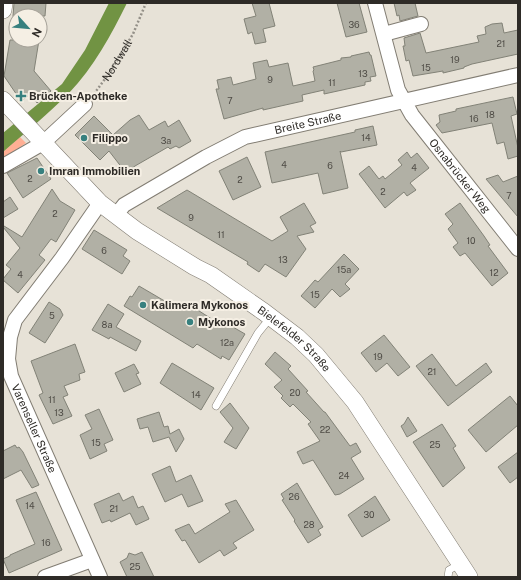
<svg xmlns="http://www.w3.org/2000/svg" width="521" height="580" font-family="'Public Sans',sans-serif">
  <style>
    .green { fill: #ffaf94 }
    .water { fill: #719343 }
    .building { fill: #b1b0a5; stroke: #828277 }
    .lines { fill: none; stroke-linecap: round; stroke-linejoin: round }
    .service-casing { stroke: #827d73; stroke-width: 8 }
    .minor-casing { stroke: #827d73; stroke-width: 16 }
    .tertiary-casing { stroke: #827d73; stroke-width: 18 }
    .path { stroke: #949088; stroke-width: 2.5; stroke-dasharray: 2 2; stroke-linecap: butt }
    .service { stroke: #fff; stroke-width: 7 }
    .minor { stroke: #fff; stroke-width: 14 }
    .tertiary { stroke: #fff; stroke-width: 17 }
    .poi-dot { fill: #37807f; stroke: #f5efe4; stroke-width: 1.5 }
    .labels { text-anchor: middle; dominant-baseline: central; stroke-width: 4; stroke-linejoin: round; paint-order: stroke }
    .number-label { font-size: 9px; fill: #4f4c46 }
    .street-label { font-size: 11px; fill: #2e2b27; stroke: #f5efe4 }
    .poi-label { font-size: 11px; font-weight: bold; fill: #2e2b27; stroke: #f5efe4; text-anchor: start }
  </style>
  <rect width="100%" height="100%" fill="#e7e2d7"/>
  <path class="green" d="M20 137 26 143 3 159V152Z"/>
  <path class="water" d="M109 3H127C111 35 94 67 69 93 49 113 25 133 3 152V133L62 84 85 50Z"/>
  <path class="building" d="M14 3H46L45 16H13Z
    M252 3H269L275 26 263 29 266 42 255 44 252 32 248 34 244 19 256 16Z
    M337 3H359L367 32 346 37Z
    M394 3H415L418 16 400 21 399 15 397 16Z
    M502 23 504 33 518 30V54L472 64 464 67V68L443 73V71L413 76 409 60 406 61 403 46H405L404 38 420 33 426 53 479 42 477 36 486 34 485 27 492 24Z
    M10 40H39L34 71 51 91 37 103 31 94 21 101 4 76Z
    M369 52 370 55H371L376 76 370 77 371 81 365 82V85L324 94V90L302 95 303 101 263 110V108L224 119 216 89H219L217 80 231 77 233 85 256 79 253 63 267 60 269 67 288 63 293 86 315 81 313 71 314 70 313 67 341 60V58L351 57V56Z
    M513 97 517 114 511 116 518 148V156L508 159 504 142 497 144 492 123 442 133 436 125 440 122 439 115 456 111V109Z
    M139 115 149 130 165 121 168 127 179 120 191 141 179 148 176 146 170 149 168 147 135 166 126 173 109 151 100 160 75 135 94 116 113 135 130 120Z
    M373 126 377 145 341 152 340 151 348 188 323 194 318 173 272 183 265 152 355 132V130Z
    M407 152 411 158 417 153 429 168 410 183 416 190 407 196 404 192 385 208 359 174 369 166 379 179 383 176 385 179 402 165 398 160Z
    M247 157 261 187 233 200 219 171Z
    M37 158 51 179 23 198 7 173Z
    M498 175 503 182 518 176V217L486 179Z
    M52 189 60 201 75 210 56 242 51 239 39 255 45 260 18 293 3 280V279L11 269 6 265 20 248 3 227 4 226 22 237Z
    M187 190 272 241 288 231 280 217 304 203 316 223 310 226 314 232 297 236 306 249 286 277 265 264 259 272 247 264 248 262 157 208Z
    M10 197 18 209 3 218V202Z
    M460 203 484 236 490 245 488 246 508 273 492 286 465 253 460 256 453 247 458 243 448 229 453 224 445 214Z
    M94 230 127 250 123 256 130 261 122 274 82 249Z
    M344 254 359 269 345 284 350 289 340 297 332 289 315 308 301 296 315 280 318 282Z
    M139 286 180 310 185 302 218 323 220 320 226 323 245 334 229 360 222 356 221 359 197 344 193 348 124 306 130 296 132 297Z
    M49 302 60 309 63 315 45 343 29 333Z
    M108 304 124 314 116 327 141 341 136 351 110 337 109 339 92 330Z
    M384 335 410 367 398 376 387 363 376 372 361 353Z
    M75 344 85 372 79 374 80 380 64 386 68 395 63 397 72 416 53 424 39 395 43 393 31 361Z
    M275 352 291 366 288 369 308 391 306 392 324 412H325L350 446 356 443 361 452 351 458 364 479 340 494 335 495 313 460 303 464 297 452 320 441 308 424 311 422 293 404 290 407 281 398 283 396 274 387 282 380 265 364Z
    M432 354 456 386 486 363 492 372 448 406 416 366Z
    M172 363 214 388 201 410 160 383Z
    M134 364 139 373 136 374 141 384 124 392 115 373Z
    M510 396 518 406V425L486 452 468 430Z
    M230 403 249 428 236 449 224 442 233 428 220 412Z
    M99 409 113 440 104 444 107 451 90 459 80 435 92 429 85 415Z
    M159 412 164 427 168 426 170 434 179 429 184 439 176 452 169 437 153 442 148 427 140 429 137 419Z
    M408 417 417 431 407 437 401 426 404 424Z
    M442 424 456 446 453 448 465 468 443 487 413 442Z
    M15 445 17 448 19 447 23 452 39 485 32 488 21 470 3 479V451Z
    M518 452V477L510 483 498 467Z
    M170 466 176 482 191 475 203 501 188 507 182 494 165 502 152 474Z
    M297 483 323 527 318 530 321 535 308 543 294 521 295 520 282 500 284 499 281 494Z
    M36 492 62 550 9 573 3 559 10 556V555L35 544 16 500Z
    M119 493 123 501 133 496 138 508 143 506 149 519 136 525 130 513 111 522 110 520 102 523 94 504Z
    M375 496 390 520 362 537 348 515Z
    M236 500 254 530 233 543 237 548 224 556 220 550 199 563 185 540 182 541 175 530 189 524 195 534 230 512 225 504Z
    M142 552 154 577H127L120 562 127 558 129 553 135 555Z"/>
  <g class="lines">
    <g class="service-casing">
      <path id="service" d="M216 406 258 333 271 317
        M448 577 449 570 460 564"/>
    </g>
    <g class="minor-casing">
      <g id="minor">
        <path id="s2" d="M375 3 398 90 412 115 518 249"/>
        <path d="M384 34 421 24"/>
        <path d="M3 166 43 143 85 104"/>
        <path id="s3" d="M100 203 62 258 15 320 10 337 8 359 11 376 100 577"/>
        <path id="s4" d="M116 215 124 205 206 157 245 137 518 75"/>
        <path d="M45 577 92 560"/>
      </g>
    </g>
    <g class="tertiary-casing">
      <g id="tertiary">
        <path d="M3 10 4 3"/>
        <path id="s5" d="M3 100 100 203 137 231 195 267 211 275 264 312 297 337 316 355 355 402 469 577"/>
      </g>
    </g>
    <path class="path" id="s1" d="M94 94 110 72 133 34 146 3"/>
    <use href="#service" class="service"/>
    <use href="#minor" class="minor"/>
    <use href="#tertiary" class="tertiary"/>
  </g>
  <g class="poi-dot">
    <path d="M19 90h4v4h4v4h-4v4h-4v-4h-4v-4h4z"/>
    <circle cx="84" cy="138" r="4"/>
    <circle cx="41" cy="171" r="4"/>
    <circle cx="143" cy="305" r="4"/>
    <circle cx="190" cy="322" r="4"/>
  </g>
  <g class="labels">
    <g class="number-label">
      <text x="354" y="24">36</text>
      <text x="501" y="43">21</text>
      <text x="455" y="59">19</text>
      <text x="426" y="67">15</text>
      <text x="363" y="73">13</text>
      <text x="270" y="79">9</text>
      <text x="332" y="82">11</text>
      <text x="230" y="100">7</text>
      <text x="490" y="114">18</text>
      <text x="474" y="118">16</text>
      <text x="366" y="137">14</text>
      <text x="166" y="140">3a</text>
      <text x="284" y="164">4</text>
      <text x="330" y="165">6</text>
      <text x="414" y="167">4</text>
      <text x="30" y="178">2</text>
      <text x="240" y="179">2</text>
      <text x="383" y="191">2</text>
      <text x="509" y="195">7</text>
      <text x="55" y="213">2</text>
      <text x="191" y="217">9</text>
      <text x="221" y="234">11</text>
      <text x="471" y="240">10</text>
      <text x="104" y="250">6</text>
      <text x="283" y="259">13</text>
      <text x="344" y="269">15a</text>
      <text x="494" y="272">12</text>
      <text x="20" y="274">4</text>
      <text x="315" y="294">15</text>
      <text x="52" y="315">5</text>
      <text x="107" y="324">8a</text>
      <text x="227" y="342">12a</text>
      <text x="378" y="356">19</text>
      <text x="432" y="371">21</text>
      <text x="295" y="392">20</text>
      <text x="196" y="394">14</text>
      <text x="52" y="399">11</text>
      <text x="59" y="412">13</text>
      <text x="325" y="429">22</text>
      <text x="96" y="442">15</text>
      <text x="435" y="444">25</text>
      <text x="344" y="475">24</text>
      <text x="294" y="496">26</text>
      <text x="30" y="505">14</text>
      <text x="114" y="508">21</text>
      <text x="369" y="514">30</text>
      <text x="309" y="524">28</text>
      <text x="46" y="542">16</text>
      <text x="135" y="566">25</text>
    </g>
    <g class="street-label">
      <text stroke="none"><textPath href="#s1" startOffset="41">Nordwall</textPath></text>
      <text stroke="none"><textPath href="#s4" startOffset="216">Breite Straße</textPath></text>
      <text stroke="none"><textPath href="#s2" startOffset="196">Osnabrücker Weg</textPath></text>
      <text stroke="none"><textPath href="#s5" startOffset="379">Bielefelder Straße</textPath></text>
      <text stroke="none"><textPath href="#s3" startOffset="259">Varenseller Straße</textPath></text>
    </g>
    <g class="poi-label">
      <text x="29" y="96">Brücken-Apotheke</text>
      <text x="92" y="138">Filippo</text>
      <text x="49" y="171">Imran Immobilien</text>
      <text x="151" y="305">Kalimera Mykonos</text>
      <text x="198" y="322">Mykonos</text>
    </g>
  </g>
  <rect width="521" height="580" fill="none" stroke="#2e2b27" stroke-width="8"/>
  <g transform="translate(28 28) rotate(117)"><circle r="19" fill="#f5efe4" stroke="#a5a198"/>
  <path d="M0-3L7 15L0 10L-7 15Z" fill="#37807f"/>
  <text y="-6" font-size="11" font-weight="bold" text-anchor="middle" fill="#2e2b27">N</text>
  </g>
</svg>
